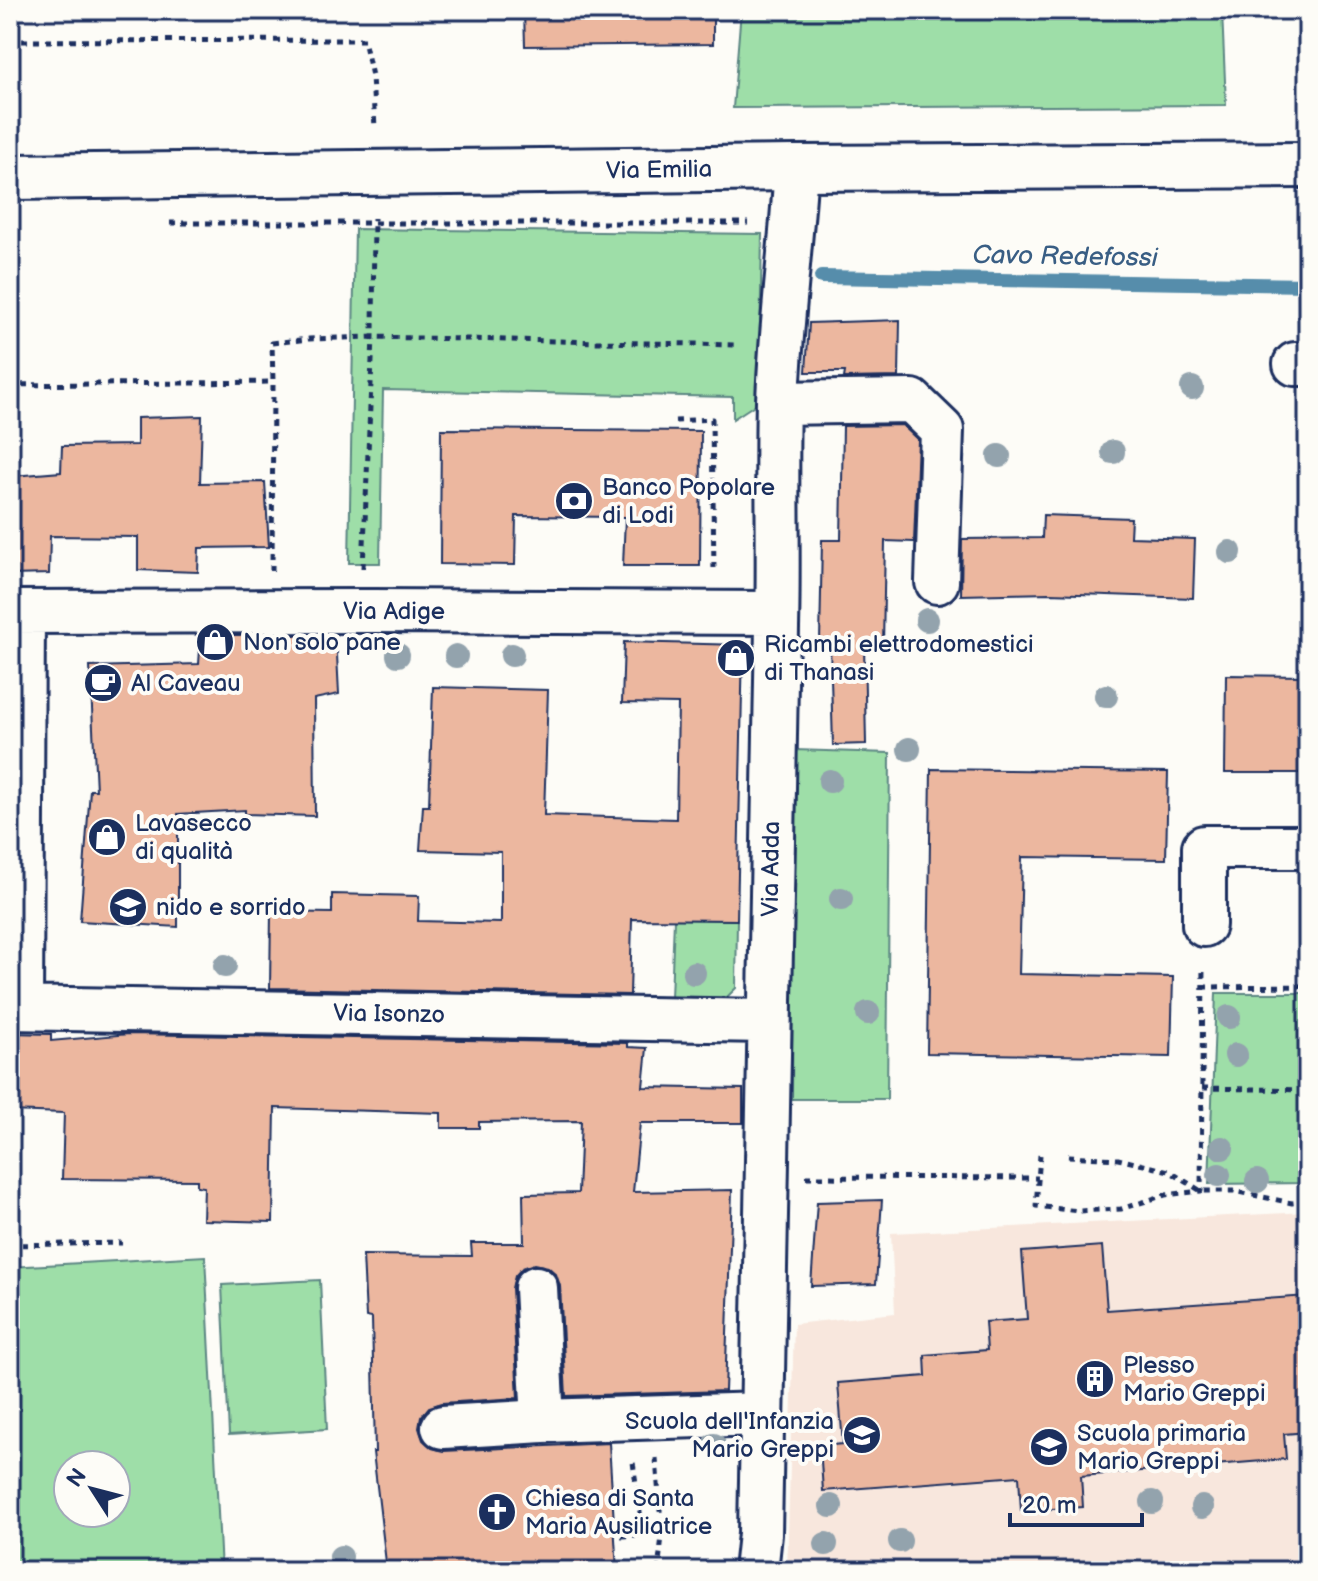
<svg xmlns="http://www.w3.org/2000/svg" width="1318" height="1581" font-family="'Balsamiq Sans',sans-serif">
  <style>
    .built { fill: #f8e7dd }
    .green { fill: #9edea8; stroke: #5c8683; stroke-width: 2; fill-rule: evenodd }
    .lines { fill: none; stroke-linecap: round; stroke-linejoin: round }
    .stream { stroke: #568dab; stroke-width: 14 }
    .building { fill: #ecb79f; stroke: #1b2f5e; stroke-width: 2 }
    .street-casing { stroke: #1b2f5e; stroke-width: 48 }
    .primary-casing { stroke: #1b2f5e; stroke-width: 50 }
    .path { stroke: #1b2f5e; stroke-width: 5; stroke-dasharray: 6 6; stroke-linecap: butt }
    .street { stroke: #fdfcf7; stroke-width: 42 }
    .primary { stroke: #fdfcf7; stroke-width: 44 }
    .tree { fill: #93a3ad }
    .labels { text-anchor: middle; dominant-baseline: central; stroke-width: 8; stroke-linejoin: round; paint-order: stroke }
    .street-label { font-size: 24px; fill: #1b2f5e; stroke: #fdfcf7 }
    .poi-label { font-size: 24px; fill: #1b2f5e; stroke: #fdfcf7; text-anchor: start }
    .water-label { font-size: 26px; font-style: italic; fill: #395e84; stroke: #fdfcf7 }
  </style>
  <rect width="100%" height="100%" fill="#fdfcf7"/>
  <filter id="ink" filterUnits="userSpaceOnUse"><feTurbulence type="fractalNoise" baseFrequency=".0125" numOctaves="2"/><feDisplacementMap in="SourceGraphic" scale="16" xChannelSelector="R" yChannelSelector="G"/><feConvolveMatrix kernelMatrix="1 2 1 2 8 2 1 2 1" color-interpolation-filters="sRGB"/></filter>
  <g filter="url(#ink)">
    <path class="built" d="M1308 1212V1571H787L794 1324 895 1313 891 1233Z"/>
    <path class="green" d="M741 10H1222L1226 105 733 108Z
      M355 229 762 234 759 402 733 419V397L383 390 380 563H349Z
      M794 750 890 753 887 1099H792Z
      M674 919 737 920 736 988 726 998H671Z
      M1216 993H1308V1183L1209 1184Z
      M205 1256 221 1571H10V1267ZM116 1465V1513H68V1465Z
      M320 1280 327 1429 229 1435 222 1285Z"/>
    <g class="lines">
      <path class="stream" d="M821 277 1308 285"/>
    </g>
    <path class="building" d="M524 10H713V44L525 46Z
      M900 320 899 377 844 378 845 372H806L809 323Z
      M202 416 200 483 265 482 269 547 199 548 198 572 138 570V537L50 536 49 574 10 575V496H14L13 476 61 472 62 446 137 445V418Z
      M902 425 918 440 914 542 885 541 883 645H864L866 744 833 745 830 644 820 643 822 540H841L843 426Z
      M441 429 701 431 700 566H623L625 517 516 516 515 565 440 564Z
      M1043 515 1131 518 1130 537 1195 539 1193 598 1050 593 961 595 962 539 1042 538Z
      M201 635H336L339 694 314 699 315 816 245 814V810L178 814V927L80 921 90 790H96L90 667 199 664Z
      M624 642 743 645 737 920 632 919 630 995 270 988 271 912 332 913V894L419 896 418 921 501 923V852L420 850 423 806H429L433 687 548 690 544 815 676 819 678 704 622 703Z
      M1226 675 1308 676V773H1225Z
      M931 769 1168 772 1166 859 1022 857 1019 974 1173 977 1171 1057 927 1053Z
      M10 1033 51 1034V1041L129 1034 628 1043V1047L647 1048 643 1087 743 1089V1123H640L633 1192 732 1190 725 1391 566 1396 560 1286 556 1274 548 1267 534 1264 522 1268 515 1276 512 1288 518 1398 442 1403 429 1407 421 1417 419 1428 423 1440 432 1448 444 1451 609 1443 617 1571H387L373 1452H375L372 1318 366 1317 363 1255 472 1256 471 1243H524L523 1194 578 1193 581 1121 479 1122V1128H441V1113L275 1108 273 1222 203 1220 204 1187 197 1186V1180L62 1179 64 1113 10 1111Z
      M882 1200 876 1284 811 1286 817 1202Z
      M1102 1246 1107 1310 1308 1296V1432L1284 1434 1286 1459 1081 1476 1083 1507 1021 1511 1019 1476 823 1491 820 1446 843 1444 838 1383 926 1376 925 1355 987 1350 985 1322 1027 1319 1022 1252Z"/>
    <g class="lines">
      <g class="street-casing">
        <path id="street" d="M1295 364H1308
          M778 403 912 401 942 430 937 582
          M10 612 372 611 777 613
          M1204 925V847H1308
          M10 1008 768 1021
          M21 1008 23 613
          M536 1288 543 1421
          M443 1427 543 1421 761 1414
          M756 1571 760 1534C764 1232 770 930 777 628 779 552 776 476 778 401 781 323 791 246 796 168"/>
      </g>
      <g class="primary-casing">
        <path id="primary" d="M10 177 796 168 1308 165"/>
      </g>
      <path class="path" d="M10 41 364 40 372 76 375 128
        M170 223H748
        M10 385 273 382
        M675 421 712 419 714 572
        M363 568 373 337 374 218
        M272 571 273 382 272 343 309 339 373 337 738 345
        M1202 987 1308 986
        M1202 1088 1308 1090
        M1040 1155 1036 1206 1078 1211 1121 1209 1165 1195 1201 1191 1203 966
        M1068 1156 1118 1159 1169 1171 1201 1191H1234L1292 1203 1308 1201
        M806 1177 1038 1178
        M10 1245 122 1243
        M656 1458 662 1536 658 1571
        M621 1536 638 1535 641 1520 633 1462"/>
      <use href="#street" class="street"/>
      <use href="#primary" class="primary"/>
    </g>
    <g class="tree">
      <circle cx="1192" cy="388" r="12"/>
      <circle cx="1113" cy="452" r="12"/>
      <circle cx="999" cy="456" r="12"/>
      <circle cx="1230" cy="552" r="12"/>
      <circle cx="927" cy="620" r="12"/>
      <circle cx="398" cy="655" r="12"/>
      <circle cx="512" cy="655" r="12"/>
      <circle cx="456" cy="656" r="12"/>
      <circle cx="1106" cy="696" r="12"/>
      <circle cx="909" cy="749" r="12"/>
      <circle cx="830" cy="781" r="12"/>
      <circle cx="841" cy="899" r="12"/>
      <circle cx="225" cy="966" r="12"/>
      <circle cx="694" cy="973" r="12"/>
      <circle cx="868" cy="1013" r="12"/>
      <circle cx="1229" cy="1017" r="12"/>
      <circle cx="1236" cy="1055" r="12"/>
      <circle cx="1222" cy="1148" r="12"/>
      <circle cx="1219" cy="1175" r="12"/>
      <circle cx="1257" cy="1181" r="12"/>
      <circle cx="714" cy="1445" r="12"/>
      <circle cx="1152" cy="1502" r="12"/>
      <circle cx="831" cy="1506" r="12"/>
      <circle cx="1202" cy="1507" r="12"/>
      <circle cx="900" cy="1541" r="12"/>
      <circle cx="826" cy="1544" r="12"/>
      <circle cx="341" cy="1557" r="12"/>
    </g>
  </g>
  <defs>
    <g id="bank-disc" transform="scale(2)"><circle r="9.5" fill="#1b2f5e" stroke="#fdfcf7"/><path d="M-6-4H6V4H-6ZM0-2.3a2.3 2.3 0 1 0 0 4.6a2.3 2.3 0 1 0 0-4.6Z" fill="#fff"/></g>
    <g id="shop-disc" transform="scale(2)"><circle r="9.5" fill="#1b2f5e" stroke="#fdfcf7"/><path d="M-5-2.5h2.3a2.7 3.5 0 0 1 5.4 0H5L5.5 6h-11ZM-1.5-2.5h3a1.5 2.3 0 0 0-3 0Z" fill="#fff"/></g>
    <g id="cafe-disc" transform="scale(2)"><circle r="9.5" fill="#1b2f5e" stroke="#fdfcf7"/><path d="M-5.5-4.5H6V0H3Q3 3.5 0 3.5H-2.5Q-5.5 3.5-5.5 0ZM3-3.2v2h1.7v-2ZM-6 4.5H4V6H-6Z" fill="#fff"/></g>
    <g id="school-disc" transform="scale(2)"><circle r="9.5" fill="#1b2f5e" stroke="#fdfcf7"/><path d="M0-5L7-2L0 1L-7-2ZM-4 1L0 2.5L4 1V4Q0 6-4 4Z" fill="#fff"/></g>
    <g id="building-disc" transform="scale(2)"><circle r="9.5" fill="#1b2f5e" stroke="#fdfcf7"/><path d="M-4-6H4V6H1V3H-1V6H-4ZM-2.5-4.3h1.7v1.8h-1.7ZM.8-4.3h1.7v1.8H.8ZM-2.5-1h1.7V.8h-1.7ZM.8-1h1.7V.8H.8Z" fill="#fff"/></g>
    <g id="church-disc" transform="scale(2)"><circle r="9.5" fill="#1b2f5e" stroke="#fdfcf7"/><path d="M-1.2-6h2.4v3.5h3.3v2.4h-3.3V6h-2.4V-.1h-3.3v-2.4h3.3Z" fill="#fff"/></g>
  </defs>
  <g fill-rule="evenodd">
    <use href="#bank-disc" x="574" y="501"/>
    <use href="#shop-disc" x="215" y="642"/>
    <use href="#shop-disc" x="736" y="658"/>
    <use href="#cafe-disc" x="103" y="683"/>
    <use href="#shop-disc" x="107" y="837"/>
    <use href="#school-disc" x="128" y="907"/>
    <use href="#building-disc" x="1095" y="1379"/>
    <use href="#school-disc" x="862" y="1435"/>
    <use href="#school-disc" x="1049" y="1447"/>
    <use href="#church-disc" x="497" y="1512"/>
  </g>
  <g class="labels">
    <g class="street-label">
      <text transform="translate(659 170) rotate(-1)">Via Emilia</text>
      <text x="394" y="611">Via Adige</text>
      <text transform="translate(771 869) rotate(-89)">Via Adda</text>
      <text transform="translate(389 1014) rotate(1)">Via Isonzo</text>
    </g>
    <g class="poi-label">
      <text x="602" y="487">Banco Popolare<tspan x="602" dy="28">di Lodi</tspan></text>
      <text x="243" y="642">Non solo pane</text>
      <text x="764" y="644">Ricambi elettrodomestici<tspan x="764" dy="28">di Thanasi</tspan></text>
      <text x="131" y="683">Al Caveau</text>
      <text x="135" y="823">Lavasecco<tspan x="135" dy="28">di qualità</tspan></text>
      <text x="156" y="907">nido e sorrido</text>
      <text x="1123" y="1365">Plesso<tspan x="1123" dy="28">Mario Greppi</tspan></text>
      <text x="834" y="1421" text-anchor="end">Scuola dell'Infanzia<tspan x="834" dy="28">Mario Greppi</tspan></text>
      <text x="1077" y="1433">Scuola primaria<tspan x="1077" dy="28">Mario Greppi</tspan></text>
      <text x="525" y="1498">Chiesa di Santa<tspan x="525" dy="28">Maria Ausiliatrice</tspan></text>
    </g>
    <g class="water-label">
      <text transform="translate(1065 257) rotate(1)">Cavo Redefossi</text>
    </g>
  </g>
  <rect width="1318" height="1581" fill="none" stroke="#fdfcf7" stroke-width="40"/>
  <rect x="20" y="20" width="1278" height="1541" fill="none" stroke="#1b2f5e" stroke-width="3" filter="url(#ink)"/>
  <g transform="translate(92 1489) rotate(306)"><circle r="38" fill="#fdfcf7" stroke="#a3aaba" stroke-width="2"/>
  <path d="M0-6L14 30L0 20L-14 30Z" fill="#1b2f5e"/>
  <text y="-12" font-size="22" font-weight="bold" text-anchor="middle" fill="#1b2f5e">N</text>
  </g>
  <path d="M1010 1513v12h132v-12" fill="none" stroke="#1b2f5e" stroke-width="4"/>
  <text x="1022" y="1513" font-size="24" fill="#1b2f5e" stroke="#fdfcf7" stroke-width="6" paint-order="stroke">20 m</text>
</svg>
